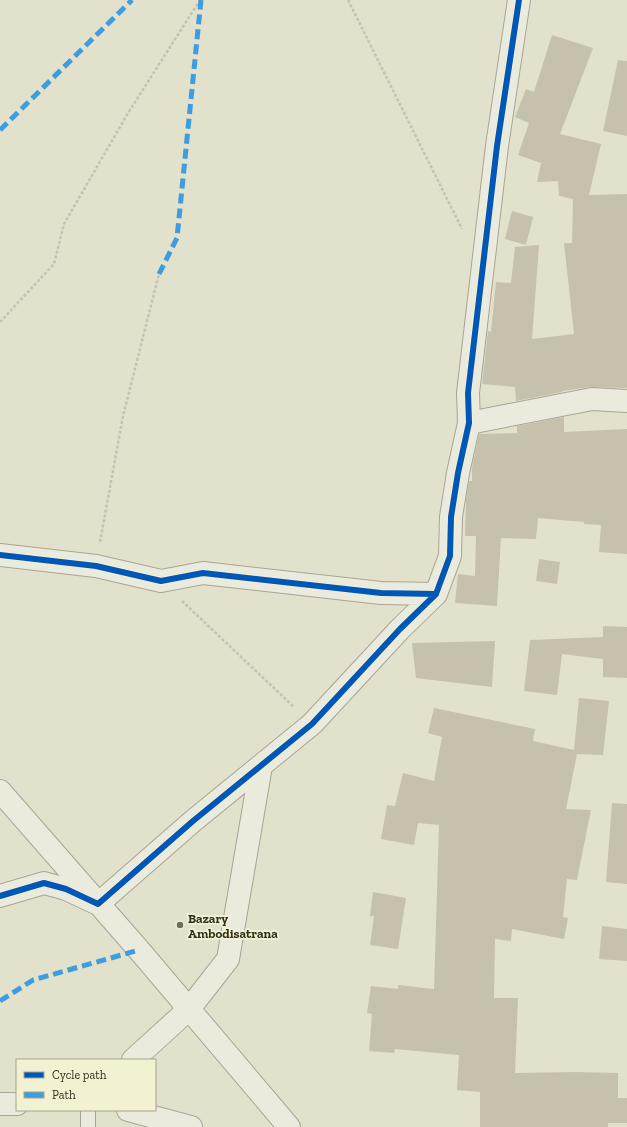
<svg xmlns="http://www.w3.org/2000/svg" width="627" height="1127" font-family="'Zilla Slab',serif">
  <style>
    .building { fill: #c5c1ad }
    .lines { fill: none; stroke-linecap: round; stroke-linejoin: round }
    .lane-casing { stroke: #a7a596; stroke-width: 16 }
    .street-casing { stroke: #a7a596; stroke-width: 24 }
    .path { stroke: #c3c2b4; stroke-width: 2.5; stroke-dasharray: 3 2; stroke-linecap: butt }
    .lane { stroke: #eaeadd; stroke-width: 14 }
    .street { stroke: #eaeadd; stroke-width: 22 }
    .quiet { stroke: #3e9de0; stroke-width: 5; stroke-dasharray: 10 5; stroke-linecap: butt }
    .cycleway-casing { stroke: #f2f2d3; stroke-width: 8 }
    .cycleway { stroke: #0057b8; stroke-width: 6 }
    .poi-dot { fill: #716d5c; stroke: #f2f2d3; stroke-width: 1.5 }
    .labels { text-anchor: middle; dominant-baseline: central; stroke-width: 3.5; stroke-linejoin: round; paint-order: stroke }
    .poi-label { font-size: 13px; font-weight: bold; fill: #342f1f; stroke: #f2f2d3; text-anchor: start }
  </style>
  <rect width="100%" height="100%" fill="#e2e1cc"/>
  <path class="building" d="M552 35 593 48 560 134 601 144 589 195 627 194V388L590 387 562 391V392L516 401 515 387 482 384 488 331 491 332 496 282 511 283 515 247 539 245 532 339 574 334 564 243H572L573 199 559 196 558 181 537 182 541 163 518 155 529 123 515 117 526 89 534 92Z
    M618 60 627 61V136L603 131Z
    M512 211 533 217 526 245 505 239Z
    M564 417V432L627 429V554L599 552 601 525 584 524V522L538 518 536 539 501 538 497 606 455 603 458 574 475 576 476 536H465L466 499 469 481H472V468L479 434 517 433V426Z
    M539 559 560 562 557 584 536 581Z
    M603 626 627 627V678L603 677V659L562 654 557 695 524 691 530 640 603 637Z
    M495 641 492 687 416 678 412 643Z
    M579 698 609 701 603 755 577 754 566 809 591 810 577 880 567 879 563 917 568 918 564 939 512 929 511 941 495 939 494 998H518L515 1073 577 1072 618 1073V1098H627V1123H608V1127H480V1092L457 1090 459 1055 395 1049 394 1053 369 1051 372 1014 367 1013 371 986 398 989V985L434 989 439 825 418 823 414 845 381 839 387 805 395 806 403 773 434 781 442 737 428 733 434 708 535 729 533 741 574 750Z
    M612 803 627 804V884L606 882Z
    M373 892 406 898 398 949 370 945 374 916H370Z
    M602 926 627 929V961L599 959Z"/>
  <g class="lines">
    <g class="lane-casing">
      <path id="lane" d="M88 1110V1127"/>
    </g>
    <g class="street-casing">
      <path id="street" d="M469 423 592 399 627 401
        M0 555 96 566 161 581 203 573 381 593 436 594
        M0 791 139 950 289 1127
        M0 896 44 883 66 889 98 904 193 821 312 724 400 629 436 594 450 556 451 517 458 473 469 423 468 393 497 146 519 0
        M133 1060 189 1009 228 959 261 766
        M0 1104H17
        M128 1110 191 1127"/>
    </g>
    <path class="path" d="M348 0 462 229
      M0 322 54 264 64 224 128 113 200 0
      M100 542 123 416 159 274
      M182 601 294 707"/>
    <use href="#lane" class="lane"/>
    <use href="#street" class="street"/>
    <path class="quiet" d="M0 130 132 0
      M159 274 177 238 201 0
      M0 1001 33 980 139 950"/>
    <g class="cycleway-casing">
      <path id="cycleway" d="M0 555 96 566 161 581 203 573 381 593 436 594
        M0 896 44 883 66 889 98 904 193 821 312 724 400 629 436 594 450 556 451 517 458 473 469 423 468 393 497 146 519 0"/>
    </g>
    <use href="#cycleway" class="cycleway"/>
  </g>
  <circle class="poi-dot" cx="180" cy="925" r="4"/>
  <g class="labels">
    <g class="poi-label">
      <text x="188" y="918">Bazary<tspan x="188" dy="15">Ambodisatrana</tspan></text>
    </g>
  </g>
  <rect x="16" y="1059" width="140" height="52" fill="#f2f2d3" stroke="#a6a48b"/>
  <rect x="24" y="1072" width="20" height="6" fill="#0057b8" stroke="#a6a48b"/>
  <text x="52" y="1079" font-size="12" fill="#342f1f">Cycle path</text>
  <rect x="24" y="1092" width="20" height="6" fill="#3e9de0" stroke="#a6a48b"/>
  <text x="52" y="1099" font-size="12" fill="#342f1f">Path</text>
</svg>
